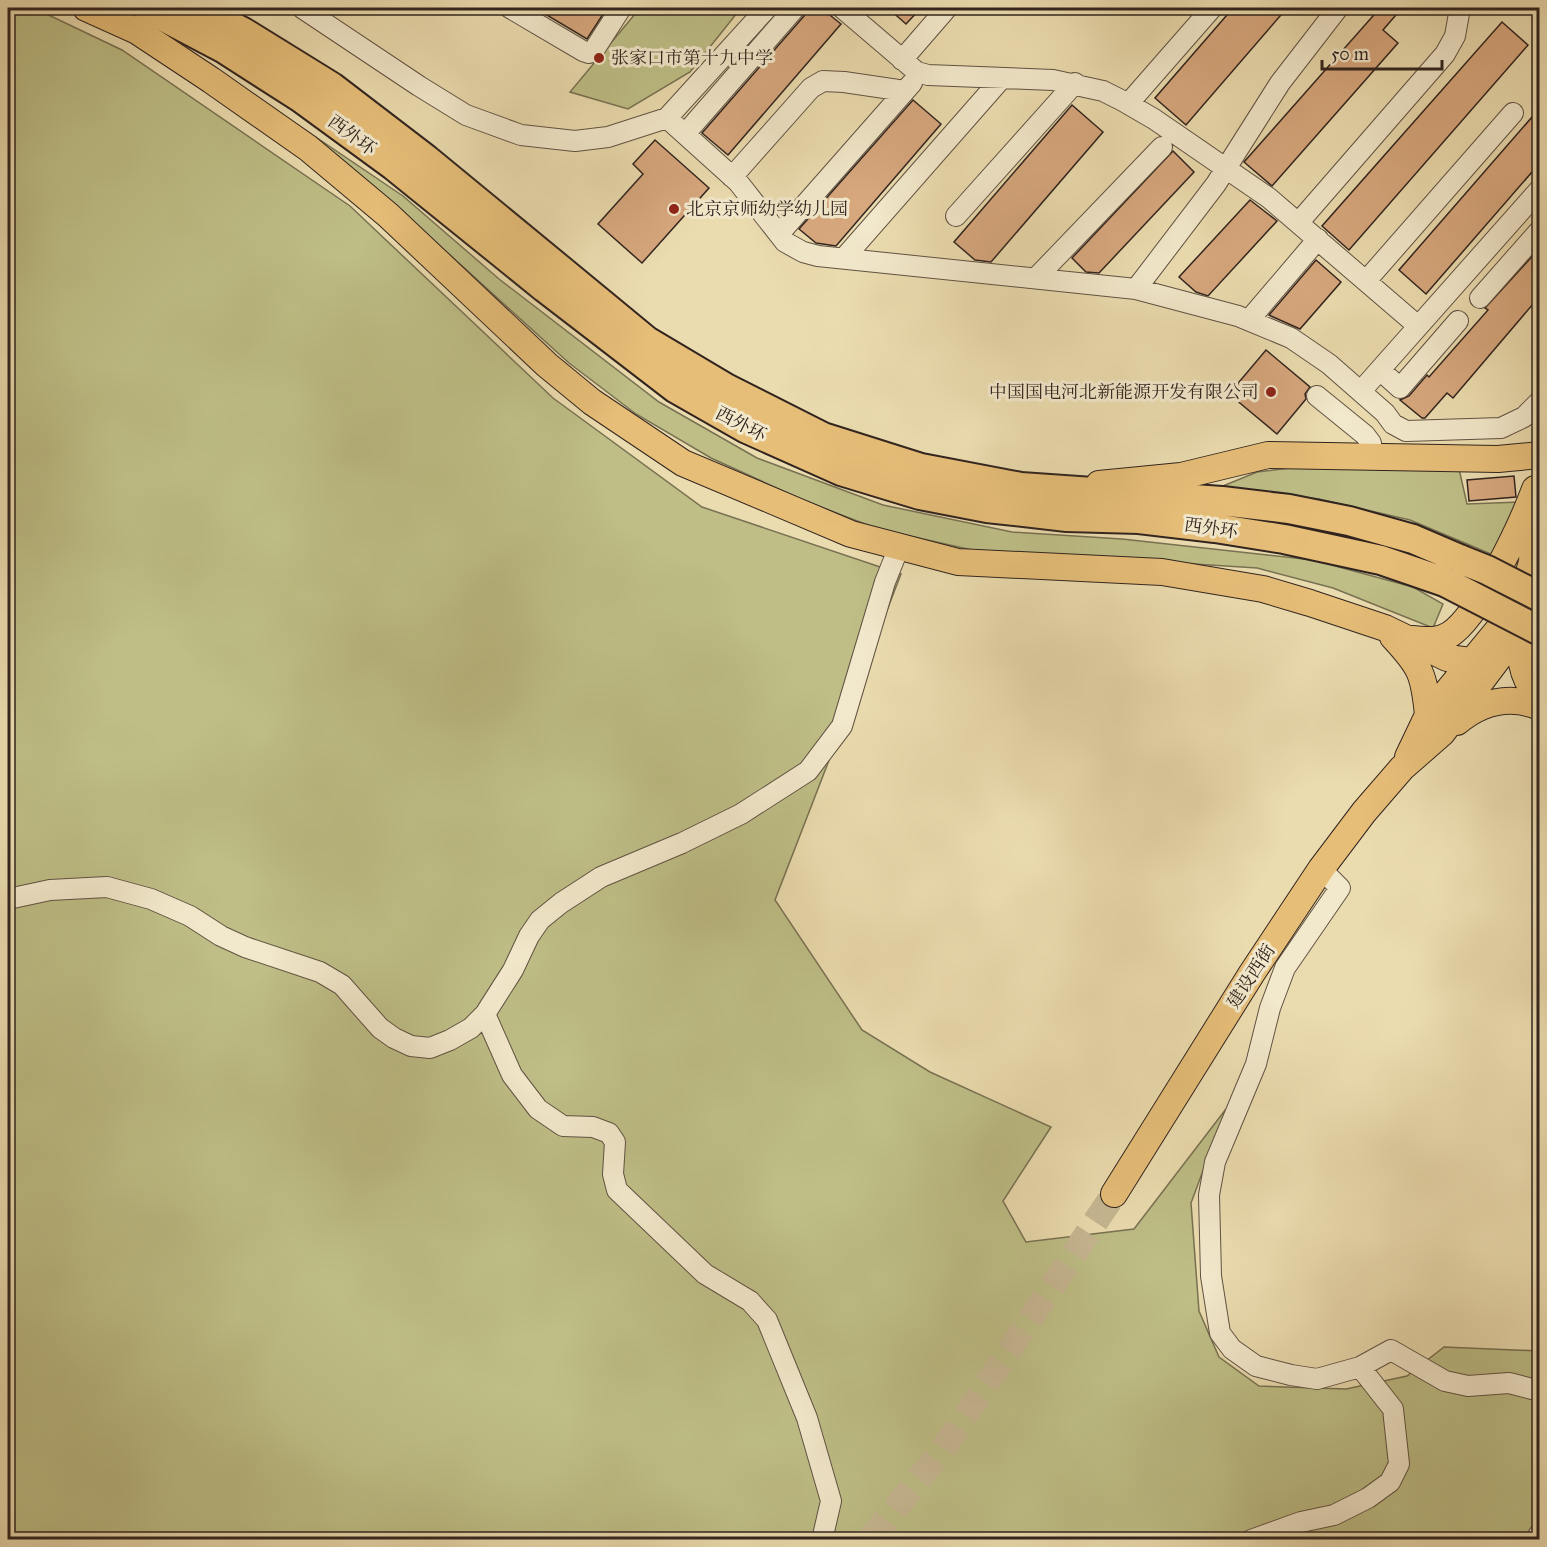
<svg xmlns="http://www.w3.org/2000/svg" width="1547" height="1547" font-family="'IM FELL Great Primer','Noto Serif SC',serif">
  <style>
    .green { fill: #bebe86; stroke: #787152; stroke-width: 1.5 }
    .building { fill: #d7a77d; stroke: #31241f; stroke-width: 1.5 }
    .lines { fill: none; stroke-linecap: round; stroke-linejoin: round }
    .major-tunnel { stroke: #c6b792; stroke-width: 26; stroke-dasharray: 26 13; stroke-linecap: butt }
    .minor-casing { stroke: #605243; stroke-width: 22 }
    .major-casing { stroke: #31241f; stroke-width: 28 }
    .highway-casing { stroke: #31241f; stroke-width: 32 }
    .minor { stroke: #f2e8cb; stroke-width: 20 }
    .major { stroke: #e6be78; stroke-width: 26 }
    .highway { stroke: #e6be78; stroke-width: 28 }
    .highway-bridge-casing { stroke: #31241f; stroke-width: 32; stroke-linecap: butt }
    .highway-bridge { stroke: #e6be78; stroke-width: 28 }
    .poi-dot { fill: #8f2418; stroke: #f2e8cb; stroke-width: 2 }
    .labels { text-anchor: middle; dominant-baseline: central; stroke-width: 6; stroke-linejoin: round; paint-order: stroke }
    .poi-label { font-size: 18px; fill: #31241f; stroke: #f2e8cb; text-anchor: start }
    .street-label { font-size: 18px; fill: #31241f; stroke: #f2e8cb }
  </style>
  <rect width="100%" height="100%" fill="#ebdcaf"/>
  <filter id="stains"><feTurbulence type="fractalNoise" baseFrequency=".00333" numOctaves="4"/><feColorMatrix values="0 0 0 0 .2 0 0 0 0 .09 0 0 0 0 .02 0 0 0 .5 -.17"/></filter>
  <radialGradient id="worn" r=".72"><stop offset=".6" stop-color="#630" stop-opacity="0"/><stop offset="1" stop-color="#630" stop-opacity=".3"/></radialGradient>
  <path class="green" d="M8 8H34L122 50 350 206 553 398 702 507 901 574 775 900 862 1030 930 1072 1051 1127 1003 1201 1026 1242 1134 1229 1226 1109 1191 1203 1199 1311 1219 1357 1259 1386 1346 1389 1407 1376 1444 1347 1539 1351V1539L8 1540Z
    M640 8H741L690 72 628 109 570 92Z
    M215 69 403 196 499 279 659 402 757 458 883 505 1012 532 1122 539 1313 560 1413 587 1443 604 1433 628 1333 588 1257 568 972 550 878 529 803 500 711 458 636 414 569 363 407 216Z
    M1306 466 1459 469 1467 504 1520 502 1498 557 1410 520 1319 499 1218 488 1257 472Z"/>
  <path class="building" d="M535 8H607L587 39Z
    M807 8H821L841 24 728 155 702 133 804 16Z
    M888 8H921L906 24Z
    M1233 8H1287L1186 125 1155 98Z
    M1380 8H1402L1383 30 1398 43 1272 186 1244 162Z
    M1502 22 1528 45 1349 250 1322 226Z
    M913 100 941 124 836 246 816 243 799 229Z
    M1072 105 1103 132 991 262 975 260 954 242Z
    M1539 109V164L1426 294 1399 270Z
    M655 140 709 188 642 263 598 224 643 174 633 164Z
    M1173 151 1194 172 1099 273 1086 272 1072 258Z
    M1250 200 1277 221 1208 296 1196 292 1179 277Z
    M1539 249V297L1453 398 1447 393 1425 418H1422L1400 400 1409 396 1427 375 1429 377 1488 310 1485 308Z
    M1316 260 1341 282 1300 329 1271 316 1269 315Z
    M1266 350 1310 387 1305 394 1306 399 1277 434 1229 394Z
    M1514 476 1516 497 1469 501 1467 480Z"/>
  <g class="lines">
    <path class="major-tunnel" d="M870 1540 943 1449 1114 1194"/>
    <g class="minor-casing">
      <path id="minor" d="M302 8 419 86 466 115 521 135 575 141 608 137 667 118 767 8
        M510 8 583 51 589 53 594 50 621 8
        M842 8 917 72 928 75 1053 80 1103 91 1123 101 1154 119 1269 198 1418 326
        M1338 8 1280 83 1216 184 1136 289 1238 316 1291 338 1329 364 1385 413 1393 424 1406 431 1501 428 1524 417 1540 401
        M902 60 947 8
        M1128 104 1212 8
        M667 118 738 182 785 242 803 252 818 256 1136 289
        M685 134 795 8
        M732 177 811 88 823 81 844 82 905 91
        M956 216 1075 83
        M1299 222 1445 54 1455 36 1460 8
        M779 234 912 83
        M844 258 1002 78
        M1036 278 1162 147
        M1366 281 1513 113
        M1480 298 1540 230
        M1249 320 1318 239
        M1380 370 1400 388 1458 321
        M1361 391 1540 189
        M1317 396 1365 435 1371 443 1372 456
        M1321 869 1340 888 1285 968 1270 1008 1256 1064 1215 1162 1209 1195 1211 1276 1220 1333 1232 1349 1256 1366 1291 1375 1317 1379 1360 1367 1391 1350 1445 1381 1468 1386 1509 1383 1540 1391
        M8 899 50 890 107 887 151 899 190 916 221 936 245 947 320 972 342 985 380 1028 394 1038 411 1046 430 1048 450 1040 471 1028 485 1014 513 970 529 936 540 920 561 903 601 877 682 843 741 814 808 771 842 726 885 582 899 547
        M485 1014 512 1075 538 1109 563 1126 593 1127 609 1133 615 1142 613 1174 617 1190 705 1274 750 1301 767 1320 807 1418 831 1501 822 1540
        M1251 1540 1301 1522 1334 1515 1368 1498 1390 1482 1399 1464 1393 1409 1360 1367
        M1535 1540 1540 1533"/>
    </g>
    <g class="major-casing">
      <path id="major" d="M86 8 137 31 211 80 308 148 388 215 547 365 592 402 683 463 851 534 958 562 1162 572 1263 589 1310 603 1385 628 1447 658 1471 661 1486 659 1506 648
        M1099 484 1181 476 1268 455 1498 459 1540 455
        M1522 596 1532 562 1535 503
        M1524 624C1516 649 1521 679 1540 698
        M1393 637C1421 667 1424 674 1428 715
        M1413 639C1426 640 1437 642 1449 635 1479 617 1522 524 1535 489
        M1457 722C1481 702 1509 694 1540 707
        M1408 757 1428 715 1540 579
        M1114 1194 1252 973 1321 869 1364 812 1402 768 1442 733 1506 648 1540 611"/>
    </g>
    <g class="highway-casing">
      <path id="highway" d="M147 8 223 48 301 98 394 166 545 288 675 388 747 429 841 471 920 495 987 508 1067 517 1139 519 1215 528 1284 539 1381 560 1445 582
        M196 8 243 32 332 87 426 159 647 341 726 388 823 437 921 468 1021 487 1222 501 1289 509 1349 521 1413 539 1462 560"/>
    </g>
    <use href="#minor" class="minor"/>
    <use href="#major" class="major"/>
    <use href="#highway" class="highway"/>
    <g class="highway-bridge-casing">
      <path id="highway-bridge" d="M1462 560 1487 570 1540 597
        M1445 582 1540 631"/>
    </g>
    <use href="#highway-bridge" class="highway-bridge"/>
  </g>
  <g class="poi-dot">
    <circle cx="599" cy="58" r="6"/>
    <circle cx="674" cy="209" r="6"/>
    <circle cx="1271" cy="392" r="6"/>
  </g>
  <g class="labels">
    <g class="poi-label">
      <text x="611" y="58">张家口市第十九中学</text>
      <text x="686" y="209">北京京师幼学幼儿园</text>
      <text x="1259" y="392" text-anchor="end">中国国电河北新能源开发有限公司</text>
    </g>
    <g class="street-label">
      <text transform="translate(352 135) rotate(36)">西外环</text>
      <text transform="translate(741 424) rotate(27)">西外环</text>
      <text transform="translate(1211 528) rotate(8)">西外环</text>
      <text transform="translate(1251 976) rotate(-57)">建设西街</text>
    </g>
  </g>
  <rect width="1547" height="1547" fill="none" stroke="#ebdcaf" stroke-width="30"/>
  <rect x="9" y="9" width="1529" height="1529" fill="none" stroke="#31241f" stroke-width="3"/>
  <rect x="15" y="15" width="1517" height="1517" fill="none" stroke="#31241f" stroke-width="1.5"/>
  <path d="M1322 60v9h120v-9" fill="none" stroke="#31241f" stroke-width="3"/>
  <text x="1331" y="60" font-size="18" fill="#31241f" stroke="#f2e8cb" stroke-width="4.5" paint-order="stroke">50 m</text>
  <rect width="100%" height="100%" filter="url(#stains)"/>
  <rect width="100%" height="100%" fill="url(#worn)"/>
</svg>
